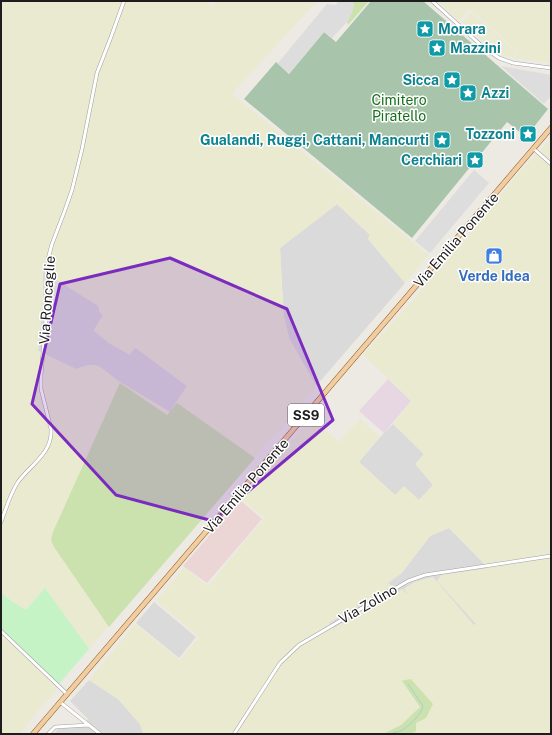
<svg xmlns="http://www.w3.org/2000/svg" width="552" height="735" font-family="'Public Sans',sans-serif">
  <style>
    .residential { fill: #dbdada }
    .commercial { fill: #ecd5d5 }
    .industrial { fill: #e6d7e3 }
    .farmland { fill: #eaead1; fill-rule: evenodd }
    .grass { fill: #cbe2af }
    .cemetery { fill: #a8c4aa }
    .park { fill: #c5f3c6 }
    .parking { fill: #ddd }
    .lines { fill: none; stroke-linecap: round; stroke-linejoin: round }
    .stream { stroke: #a9ced6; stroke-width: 1 }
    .minor-casing { stroke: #a1a1a1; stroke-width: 4 }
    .primary-casing { stroke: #875a0f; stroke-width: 5.5 }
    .minor { stroke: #fff; stroke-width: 3 }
    .primary { stroke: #f2cda4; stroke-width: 4.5 }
    .marked { fill: #7b2cbf; fill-opacity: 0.2; stroke: #7b2cbf; stroke-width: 3; stroke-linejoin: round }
    .labels { text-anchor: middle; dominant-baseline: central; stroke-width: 3; stroke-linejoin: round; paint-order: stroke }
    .shield { fill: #fff; stroke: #616161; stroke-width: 1 }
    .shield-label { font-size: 13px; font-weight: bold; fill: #1d1d1d }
    .culture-label { font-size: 14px; font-weight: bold; fill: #0d838f; stroke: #fff; text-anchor: end }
    .park-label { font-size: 14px; fill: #17701a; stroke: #fff }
    .street-label { font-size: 14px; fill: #1d1d1d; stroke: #fff }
    .shop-label { font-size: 14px; font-weight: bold; fill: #366cbe; stroke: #fff }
  </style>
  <rect width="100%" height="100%" fill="#edeae4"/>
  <path class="residential" d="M337 204 370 235 368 239 405 283 316 386 289 338 284 319 280 248Z
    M43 270 97 304 103 315 94 330 136 348 187 386 170 412 118 381 99 366 89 365 76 369 38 351 43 301Z
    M393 424 424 454 416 464 433 485 419 500 395 495 359 462 380 437Z
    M449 528 489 569 441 575 476 624 454 642 350 617 372 642 351 655 315 603 330 582 348 563 364 558 401 574 430 536Z
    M154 602 196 637 179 658 136 623Z
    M89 680 118 699 140 724 143 733 142 734H54L59 727 82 726 88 719 70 701Z"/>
  <path class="commercial" d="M240 500 262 519 207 583 183 566Z"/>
  <path class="industrial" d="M388 379 411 401 384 433 359 411Z"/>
  <path class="farmland" d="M1 1H206L212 7 218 1H315L316 2 232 94 429 255 405 283 368 239 370 235 337 204 280 248 283 311 287 328 289 338 316 386 315 388 307 399 306 398 302 403V404L275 436H273L89 649 45 588 26 610 14 602 1 593ZM43 270 51 275 52 277 98 306 99 309V312L103 316 94 330 95 332 110 344 130 355 132 351 136 348 187 386 170 412 118 381 99 366 89 365 76 369 38 351 43 301Z
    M436 1H551V63L514 58 518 52 470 9 459 21Z
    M471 12 517 52 513 58 506 56 496 53 462 22Z
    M550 140H551V734H142L143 733 140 724 118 699 89 680 135 624 180 660 199 637 156 601 184 567 208 586 264 518 241 499 289 445 311 418 339 442 360 419 380 437 359 462 395 495 404 486 419 500 433 485 415 464 424 454 393 424 412 401 363 355 417 295 436 272 435 270 465 237 525 166ZM449 528 489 568 441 575 437 581 476 624 474 625 433 577 414 582 404 589 408 594H407L402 589 398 592 389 594 350 616 351 618 332 629 329 623 392 586 388 583 401 574 430 536Z
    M1 631 59 684 56 688 57 690 38 711 20 734H1Z"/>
  <path class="grass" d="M353 1H369L348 25 347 22C351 15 354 9 353 1Z
    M120 383 167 415 177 403 255 458 109 627 54 547 51 540 53 532Z
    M411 679 433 704 426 718 416 723V731L413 733 383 734 401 725 420 707 402 681 405 680Z"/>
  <path class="cemetery" d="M371 1H423L548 109 526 137 507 122 412 238 244 99 276 62 289 74 324 32 336 42Z"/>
  <path class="park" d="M45 588 89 649 59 684 1 631V593L13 602 26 610Z"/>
  <path class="parking" d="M338 1H353L354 6 351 14 347 22 332 38 324 32 289 74 276 62 278 63 327 4 336 5Z
    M501 66 551 75V96L544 104Z
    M474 170 489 183 430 253 415 241Z"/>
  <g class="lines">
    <path class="stream" d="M391 734C394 732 398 732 401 731 408 727 422 714 423 706L408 684"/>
    <g class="minor-casing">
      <path id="minor" d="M432 1 483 47 499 58 513 63 551 68
        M534 149 551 164
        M1 522C6 509 10 494 18 482 30 465 53 453 51 429L41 389V375L48 297V259L52 244 65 210 72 190 82 149 97 73 111 37 124 1
        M1 631 67 694
        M60 702 100 734
        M48 734 55 727 89 725
        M234 734 280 663 299 645 408 581 425 575 551 556"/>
    </g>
    <g class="primary-casing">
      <path id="primary" d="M33 734 551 128"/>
    </g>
    <use href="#minor" class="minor"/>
    <use href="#primary" class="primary"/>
  </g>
  <path class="marked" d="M170 258 287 309 333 420 213 521 116 495 32 404 60 284Z"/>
  <defs>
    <g id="sight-square" transform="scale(0.9)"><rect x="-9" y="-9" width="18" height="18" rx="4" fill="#0f9aa8" stroke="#fff"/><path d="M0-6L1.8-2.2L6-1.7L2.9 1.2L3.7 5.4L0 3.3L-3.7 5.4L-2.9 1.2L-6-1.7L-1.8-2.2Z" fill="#fff"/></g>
    <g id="shop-square" transform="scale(0.9)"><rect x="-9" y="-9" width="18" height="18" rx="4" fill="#3f7fe0" stroke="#fff"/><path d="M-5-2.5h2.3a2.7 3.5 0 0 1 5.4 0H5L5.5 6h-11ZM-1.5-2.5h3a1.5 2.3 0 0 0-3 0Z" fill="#fff"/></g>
  </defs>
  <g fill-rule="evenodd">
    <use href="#sight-square" x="425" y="29"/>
    <use href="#sight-square" x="437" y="48"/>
    <use href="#sight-square" x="452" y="80"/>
    <use href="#sight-square" x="468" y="93"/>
    <use href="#sight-square" x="528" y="134"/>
    <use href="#sight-square" x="442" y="140"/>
    <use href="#sight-square" x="475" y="160"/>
    <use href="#shop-square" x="494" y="256"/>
  </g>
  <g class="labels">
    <rect class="shield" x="288" y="404" width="36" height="22" rx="3"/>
    <g class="shield-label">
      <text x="306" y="415">SS9</text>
    </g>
    <g class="culture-label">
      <text x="438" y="29" text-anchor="start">Morara</text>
      <text x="450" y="48" text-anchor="start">Mazzini</text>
      <text x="439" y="80">Sicca</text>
      <text x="481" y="93" text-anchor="start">Azzi</text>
      <text x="515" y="134">Tozzoni</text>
      <text x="429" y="140">Gualandi, Ruggi, Cattani, Mancurti</text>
      <text x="462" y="160">Cerchiari</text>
    </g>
    <g class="park-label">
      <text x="399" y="100">Cimitero<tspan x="399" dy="16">Piratello</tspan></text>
    </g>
    <g class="street-label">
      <text transform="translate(456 240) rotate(-49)">Via Emilia Ponente</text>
      <text transform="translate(47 300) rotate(-86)">Via Roncaglie</text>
      <text transform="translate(246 486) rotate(-49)">Via Emilia Ponente</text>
      <text transform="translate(368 604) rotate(-30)">Via Zolino</text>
    </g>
    <g class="shop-label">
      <text x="494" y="276">Verde Idea</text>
    </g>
  </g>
  <rect width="552" height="735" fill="none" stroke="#1d1d1d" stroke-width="4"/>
</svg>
